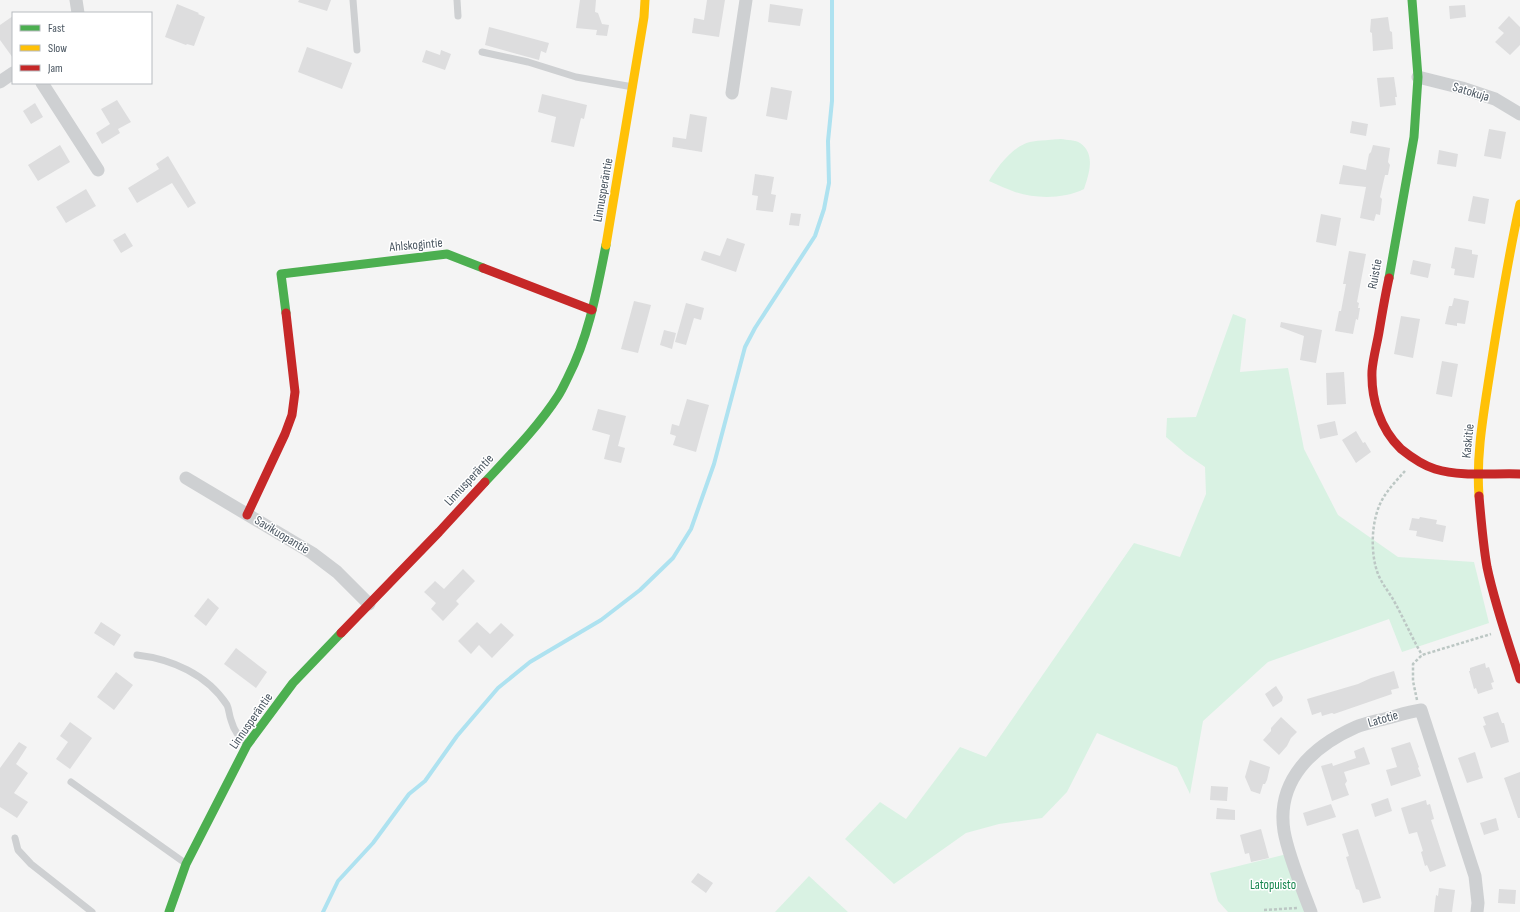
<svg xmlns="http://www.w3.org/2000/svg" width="1520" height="912" font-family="'Sofia Sans Condensed',sans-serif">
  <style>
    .green { fill: #d9f2e3 }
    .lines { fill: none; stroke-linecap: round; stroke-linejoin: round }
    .stream { stroke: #aee2f0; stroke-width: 4 }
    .building { fill: #ddddde }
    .path { stroke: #bcc7c4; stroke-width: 2.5; stroke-dasharray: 3 2; stroke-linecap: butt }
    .lane { stroke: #ced0d2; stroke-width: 7 }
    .street { stroke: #ced0d2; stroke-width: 13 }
    .fast { stroke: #4caf50; stroke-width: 9 }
    .slow { stroke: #ffc107; stroke-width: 9 }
    .jam { stroke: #c62828; stroke-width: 9 }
    .labels { text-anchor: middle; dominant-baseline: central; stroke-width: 3; stroke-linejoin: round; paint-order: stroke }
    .street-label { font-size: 13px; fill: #4a5661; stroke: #fff }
    .park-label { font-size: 13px; fill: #17864f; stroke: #fff }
  </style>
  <rect width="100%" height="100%" fill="#f4f4f4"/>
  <path class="green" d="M1061 139C1067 140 1076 140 1080 143 1096 154 1089 174 1084 189 1064 199 1036 199 1015 192 1007 189 998 185 989 181 997 167 1013 146 1030 142 1040 140 1051 140 1061 139Z
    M1233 314 1246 319 1240 372 1288 368 1304 449 1338 515 1398 557 1474 562 1489 623 1402 652 1389 619 1268 662 1203 721 1190 794 1177 767 1097 733 1067 792 1042 818 999 824 966 833 894 884 845 839 880 802 906 819 960 747 986 757 1134 543 1180 557 1206 494 1205 467 1186 454 1166 437 1167 418 1196 417Z
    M1291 853 1311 912H1228L1218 901 1210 873Z
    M809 876 848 912H775Z"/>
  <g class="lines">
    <path class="stream" d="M323 912 338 881 373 843 409 794 425 781 457 736 498 688 530 662 601 620 640 590 673 558 691 529 714 464 745 347 755 328 815 236 824 209 829 183 828 141 832 101V0"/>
  </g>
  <path class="building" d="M299 0H331L327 11 298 2Z
    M580 0H596L595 12 598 13 602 24 609 25 607 36 596 35 597 30 576 28Z
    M707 0H725L719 37 692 33 694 18 704 20Z
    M177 4 199 13 198 14 205 17 194 46 187 44 186 45 165 37Z
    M770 4 803 9 800 26 768 22Z
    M1465 5 1466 17 1450 19 1449 6Z
    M13 16V58L0 40V25Z
    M1509 16 1520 27V45L1510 55 1495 42 1504 33 1498 28Z
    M1388 17 1390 31 1392 32 1393 49 1373 51 1372 33 1370 32 1371 19Z
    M489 27 549 43 546 53 541 51 539 60 485 45Z
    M307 47 352 63 342 89 298 72Z
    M426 50 440 55 441 50 451 54 445 70 422 62Z
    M1394 77 1397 97H1395L1396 105 1380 107 1377 78Z
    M771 87 792 91 787 120 766 116Z
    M542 94 587 105 584 119 581 118 574 147 551 142 556 117 538 112Z
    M117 100 131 122 118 129 120 133 102 144 96 133 110 124 101 109Z
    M35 103 43 117 31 124 23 111Z
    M690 114 707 117 702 152 672 147 673 137 686 139Z
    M1352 121 1368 124 1366 136 1350 133Z
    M1489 129 1506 132 1501 159 1484 156Z
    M60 145 70 162 38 181 28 165Z
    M1373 145 1390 148 1388 162 1390 165 1388 175H1385L1380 197 1382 199 1380 215 1376 214 1374 221 1360 218 1366 187 1339 184 1343 165 1366 170 1369 154 1371 152Z
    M1439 150 1458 154 1456 167 1437 164Z
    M168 156 196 203 188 208 172 183 137 203 128 188 159 169 156 164Z
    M755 174 774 177 771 194 776 195 773 212 756 210 758 196 752 195Z
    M86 189 96 206 66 223 56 207Z
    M1473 196 1489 199 1485 224 1468 221Z
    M791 213 801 214 799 226 789 225Z
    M1321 214 1341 218 1336 246 1316 242Z
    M125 233 133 246 121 253 113 240Z
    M727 238 745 244 736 272 701 260 704 251 720 256Z
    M1455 247 1472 250V254L1478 255 1474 278 1454 275 1455 269 1451 268Z
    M1349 251 1366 254 1357 302 1359 303 1358 308H1360L1358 320 1356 319 1353 334 1335 331 1339 311H1341L1346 284H1343Z
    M1413 260 1431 264 1428 278 1410 274Z
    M1454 298 1469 301 1465 324 1457 323V326L1445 324 1449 306H1452Z
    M634 301 651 305 638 353 621 349Z
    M686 303 704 308 701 320 694 318 686 345 675 342Z
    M1401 316 1420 319 1413 358 1394 354Z
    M1281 322 1322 330 1316 363 1300 360 1304 336 1280 327Z
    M664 330 676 333 672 349 660 345Z
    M1442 361 1458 364 1452 397 1436 394Z
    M1344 372 1346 404 1327 405 1326 373Z
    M687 399 709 405 696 452 673 445 676 436 670 434 672 424 679 426Z
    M598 409 626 416 618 446 625 448 621 463 604 459 610 435 592 430Z
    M1335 421 1338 435 1320 439 1317 425Z
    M1356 431 1363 443 1365 442 1371 452 1356 463 1342 440Z
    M1420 517 1437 520 1436 524 1446 526 1443 542 1416 536 1417 531 1409 530 1412 518 1419 519Z
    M463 569 475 581 456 601 459 604 443 621 431 609 436 603 424 592 435 581 444 589Z
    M208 598 219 608 206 626 194 616Z
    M101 622 121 635 114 646 94 633Z
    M477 622 490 634 501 623 514 635 492 658 479 645 471 654 458 641Z
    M236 648 267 672 256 688 224 664Z
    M1485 663 1486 668 1489 667 1494 682 1491 683 1493 689 1478 694 1476 688 1474 689 1469 671H1470V668Z
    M1394 671 1399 688 1391 690 1392 694 1334 714 1332 713 1322 716 1321 712 1312 715 1307 699 1358 684 1371 678Z
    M116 672 133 685 114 710 97 697Z
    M1276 686 1283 697 1282 701 1273 707 1265 694Z
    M1498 712 1502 723H1504L1509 742 1491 748 1483 726 1486 725 1483 717Z
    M1281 717 1297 732 1291 738 1287 746 1279 755 1263 740 1271 731V728Z
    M70 722 92 738 70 769 56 759 68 742 60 736Z
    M19 742 27 747 16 764 28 773 14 793 28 802 17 818 0 807V768Z
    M1410 742 1419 767 1418 768 1421 776 1391 786 1386 770 1397 767 1391 748Z
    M1364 747 1370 764 1344 772 1347 781 1345 784 1349 795 1332 801 1321 766 1332 763 1333 766 1356 758 1354 751Z
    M1475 752 1483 778 1467 783 1458 758Z
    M1250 760 1270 767 1267 780 1265 784H1263L1260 794 1251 791 1245 777Z
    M1520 772V818H1518L1504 778Z
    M1211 786 1228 787 1227 801 1210 800Z
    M1388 798 1392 811 1375 817 1371 804Z
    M1426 800 1427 805 1430 804 1434 819 1431 820 1446 866 1430 872 1427 865 1425 866 1421 852 1423 851 1417 832 1409 834 1401 808Z
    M1331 804 1336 817 1307 826 1303 813Z
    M1217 808 1235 810V820L1216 819Z
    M1496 818 1499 830 1484 835 1480 823Z
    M1261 829 1269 858 1251 862 1249 853 1245 854 1240 835Z
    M1358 829 1381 898 1363 903 1359 890 1356 889 1346 857 1349 856 1342 834Z
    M698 873 713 883 706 893 691 882Z
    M1439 888 1455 890 1452 912H1434L1436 895 1438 896Z
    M1499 889 1516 890 1515 904 1498 903Z"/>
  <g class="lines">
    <path class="path" d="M1405 471C1397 480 1388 489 1382 500 1371 520 1370 553 1378 574 1382 584 1389 592 1394 601 1404 619 1412 638 1422 655
      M1417 700 1413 681V664L1422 655 1491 634
      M1264 910 1297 908"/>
    <path class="lane" d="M353 0 357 50
      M457 0 458 16
      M482 52 528 62 576 77 633 87
      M137 655C171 659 207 674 227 705 229 709 229 715 231 720 234 731 239 737 247 745
      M71 782 185 863
      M15 838 18 850 31 864 92 912"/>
    <path class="street" d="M76 0 78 13
      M1418 77 1462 88 1495 99 1520 114
      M0 82 13 73
      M42 83 98 170
      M732 93 746 0
      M186 478 312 553 337 572 369 604
      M1311 912C1302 888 1288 855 1284 831 1276 780 1313 746 1356 727 1363 724 1372 722 1380 720 1393 717 1407 712 1421 710L1475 876 1478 903 1477 912"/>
    <path class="fast" d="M1389 278 1414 137 1418 77 1412 0
      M286 313 281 274 447 254 483 268
      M485 482C511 454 538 427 558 396 562 390 565 383 568 377 589 336 597 290 606 245
      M169 912 186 864 247 745 293 683 341 633"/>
    <path class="slow" d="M606 245 644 17 645 0
      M1479 496C1476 457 1483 417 1489 378 1498 320 1507 262 1520 204"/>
    <path class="jam" d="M483 268 592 310
      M1389 278C1385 296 1382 314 1379 332 1377 344 1373 358 1372 371 1371 399 1380 429 1401 449 1411 457 1422 465 1435 469 1462 477 1492 473 1520 474
      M1479 496C1481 520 1483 544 1487 567 1495 605 1508 642 1520 679
      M247 515 285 434 292 415 295 392 286 313
      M341 633 439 532 485 482"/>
  </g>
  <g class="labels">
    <g class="street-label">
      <text transform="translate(1471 92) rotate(17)">Satokuja</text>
      <text transform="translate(603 190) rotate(-80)">Linnusperäntie</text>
      <text transform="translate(416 245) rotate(-5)">Ahlskogintie</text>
      <text transform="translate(1375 274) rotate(-79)">Ruistie</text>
      <text transform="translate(1468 441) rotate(-84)">Kaskitie</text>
      <text transform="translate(469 480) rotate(-47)">Linnusperäntie</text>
      <text transform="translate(282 535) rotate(31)">Savikuopantie</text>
      <text transform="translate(1383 719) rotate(-16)">Latotie</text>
      <text transform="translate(251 721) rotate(-55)">Linnusperäntie</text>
    </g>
    <g class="park-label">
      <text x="1273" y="885">Latopuisto</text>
    </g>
  </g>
  <rect x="12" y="12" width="140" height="72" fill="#ffffff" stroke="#b7bbc0"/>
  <rect x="20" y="25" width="20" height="6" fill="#4caf50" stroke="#b7bbc0"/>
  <text x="48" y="32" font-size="12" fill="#4a5661">Fast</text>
  <rect x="20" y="45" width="20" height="6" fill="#ffc107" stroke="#b7bbc0"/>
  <text x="48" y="52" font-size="12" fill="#4a5661">Slow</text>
  <rect x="20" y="65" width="20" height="6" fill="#c62828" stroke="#b7bbc0"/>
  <text x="48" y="72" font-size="12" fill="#4a5661">Jam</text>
</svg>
